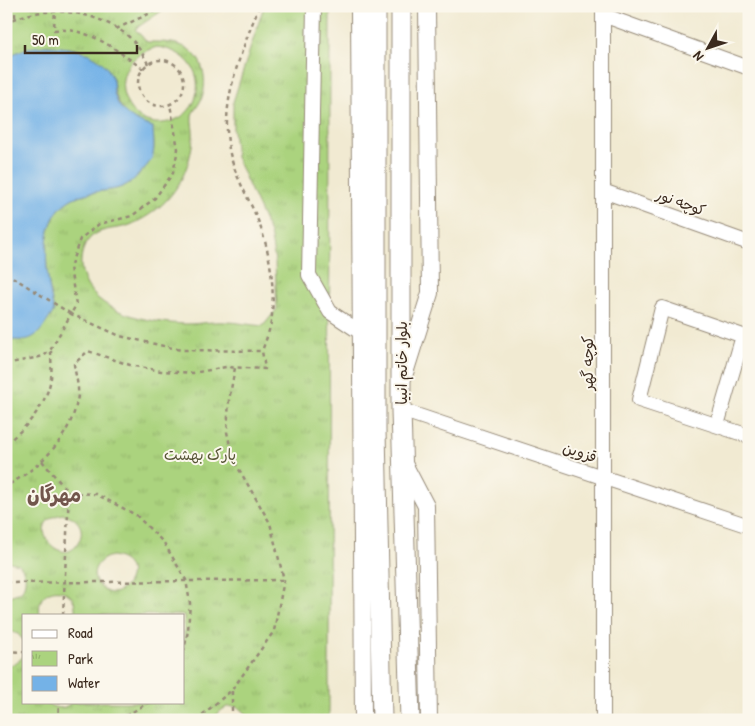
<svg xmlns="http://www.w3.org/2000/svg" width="755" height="726" font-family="'Patrick Hand','Playpen Sans Arabic',sans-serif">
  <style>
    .park { fill: url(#park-tufts); stroke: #737e4e; fill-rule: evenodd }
    .water { fill: #74b2e7; stroke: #586e82 }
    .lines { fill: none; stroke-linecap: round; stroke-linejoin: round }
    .minor-casing { stroke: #968a78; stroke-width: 16 }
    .tertiary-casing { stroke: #968a78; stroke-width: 18 }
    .secondary-casing { stroke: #968a78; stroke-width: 21 }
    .path { stroke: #968a78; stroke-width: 2.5; stroke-dasharray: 4 4; stroke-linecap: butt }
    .minor { stroke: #fff; stroke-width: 14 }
    .tertiary { stroke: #fff; stroke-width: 16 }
    .secondary { stroke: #fff; stroke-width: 19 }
    .labels { text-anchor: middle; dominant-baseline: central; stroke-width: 4; stroke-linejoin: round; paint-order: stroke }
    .street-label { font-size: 15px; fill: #3b2a1e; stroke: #fbf7ec }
    .park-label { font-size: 15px; fill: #575436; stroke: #fbf7ec }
    .district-label { font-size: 20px; font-weight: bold; fill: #72554c; stroke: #fbf7ec }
  </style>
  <defs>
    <pattern id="park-tufts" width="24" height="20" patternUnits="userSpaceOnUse" patternTransform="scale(1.25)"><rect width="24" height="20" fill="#abd37e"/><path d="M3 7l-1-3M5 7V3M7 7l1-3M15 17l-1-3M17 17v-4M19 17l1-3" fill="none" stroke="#94b56c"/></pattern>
  </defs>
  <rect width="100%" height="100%" fill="#fbf7ec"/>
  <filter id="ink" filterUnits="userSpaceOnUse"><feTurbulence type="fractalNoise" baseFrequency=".02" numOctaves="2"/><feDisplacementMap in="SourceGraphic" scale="10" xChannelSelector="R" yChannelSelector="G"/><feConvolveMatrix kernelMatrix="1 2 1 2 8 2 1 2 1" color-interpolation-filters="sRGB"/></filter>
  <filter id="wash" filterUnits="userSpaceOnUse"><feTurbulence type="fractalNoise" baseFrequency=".0096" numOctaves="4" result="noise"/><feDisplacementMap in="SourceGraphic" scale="20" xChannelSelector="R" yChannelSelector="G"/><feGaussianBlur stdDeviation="1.12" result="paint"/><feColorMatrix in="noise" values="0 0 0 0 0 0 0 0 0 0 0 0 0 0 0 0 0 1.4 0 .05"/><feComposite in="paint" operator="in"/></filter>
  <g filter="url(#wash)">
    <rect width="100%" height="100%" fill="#f1ead2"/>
    <path class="park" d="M7 6H169L135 29 147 42C168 42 188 41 200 62 206 75 206 90 200 102 198 106 193 111 192 115 191 122 194 131 193 138 189 179 168 209 130 225 117 230 103 227 91 237 82 246 79 260 82 272 91 314 152 323 187 324 200 324 212 321 225 322 237 322 250 325 263 326L277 309 275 261 270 233 236 157 233 130V102L264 6H330L329 720H250C242 702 222 702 214 720H6V666L15 664 24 656V702C30 702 40 700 45 703 56 708 62 711 72 702H184V615H74C83 584 33 581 40 615H24V641L18 634 6 630V597L21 592C27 582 27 573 19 564L6 561V339L24 341 54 311C46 274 33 206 85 194 109 188 122 194 140 173 145 168 152 161 153 154 155 146 153 135 153 127 125 120 115 105 113 78L80 49 45 46 6 57ZM157 47C183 50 203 69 196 96 194 106 186 115 177 119 126 142 95 63 157 47ZM63 514C75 516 85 526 80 539 66 575 18 522 63 514ZM112 556C152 562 118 613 98 584 88 572 99 558 112 556Z"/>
    <path class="water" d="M45 46C69 47 101 50 112 77 114 81 113 87 114 92 118 112 135 122 153 127 153 135 155 146 153 154 152 161 145 168 140 173 122 194 109 188 85 194 33 206 46 274 54 311 39 334 35 344 6 339V57L27 48Z"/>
  </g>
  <g filter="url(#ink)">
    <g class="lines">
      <g class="minor-casing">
        <path id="minor" d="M314 6 309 275 330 312 363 334
          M603 6V720
          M603 15 749 68
          M603 191 749 243
          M749 338 662 308 639 400 749 436
          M401 410 749 526
          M717 425 743 336"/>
      </g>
      <g class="tertiary-casing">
        <path id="tertiary" d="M359 6 363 720
          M404 376 430 293 427 6
          M402 460 426 506 429 720"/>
      </g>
      <g class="secondary-casing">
        <path id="secondary" d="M376 6V430L382 720
          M401 6V410L410 720"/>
      </g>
      <path class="path" d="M55 6 54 30C89 27 115 49 143 69
        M259 6C242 52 220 99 229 149 233 170 242 186 251 205 268 239 275 277 272 315 271 327 266 340 262 351
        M15 17V6
        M6 23C43 3 96 10 128 36 137 44 143 54 148 64
        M116 29 155 11 160 6
        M138 83a23 23 0 1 1 46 0a23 23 0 1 1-46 0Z
        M6 273 71 314 76 305 70 267 80 239 99 224 132 216 155 198 173 173 178 149 170 104
        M6 364 44 356 51 349 71 314 120 336 181 350 262 351 265 369 226 367 193 373 161 371 130 365 88 351 74 364C75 374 79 385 78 395 73 436 40 468 6 486
        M6 443C27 428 47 404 51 378 52 369 51 359 51 350
        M42 461 69 493 63 615
        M69 493 96 494 136 515 164 543 186 580 190 603 188 631 184 650
        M6 583 284 580
        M6 651 24 652
        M232 691V720
        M6 717 9 720
        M58 720 59 702
        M119 720 149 702
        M196 720 232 690 274 631 284 580 270 523 233 459 227 432 229 400 235 368"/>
      <use href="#minor" class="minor"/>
      <use href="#tertiary" class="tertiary"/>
      <use href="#secondary" class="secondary"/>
    </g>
  </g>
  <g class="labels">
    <g class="street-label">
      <text transform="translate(681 202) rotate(20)">کوچه نور</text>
      <text transform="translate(401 363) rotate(-90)">بلوار خاتم انبیا</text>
      <text transform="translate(587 363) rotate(-90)">کوچه گهر</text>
      <text transform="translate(580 452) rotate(18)">قزوین</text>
    </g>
    <g class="park-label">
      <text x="200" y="454">پارک بهشت</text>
    </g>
    <g class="district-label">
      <text x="54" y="494">مهرگان</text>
    </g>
  </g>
  <rect width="755" height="726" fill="none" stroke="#fbf7ec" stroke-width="25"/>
  <rect x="22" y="614" width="162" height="90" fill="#fbf7ec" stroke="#aea59a"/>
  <rect x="32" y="630" width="25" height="8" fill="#ffffff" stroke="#aea59a"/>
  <text x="68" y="638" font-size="15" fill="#3b2a1e">Road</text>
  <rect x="32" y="651" width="25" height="15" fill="url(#park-tufts)" stroke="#aea59a"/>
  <text x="68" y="664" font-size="15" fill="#3b2a1e">Park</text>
  <rect x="32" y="676" width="25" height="15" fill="#74b2e7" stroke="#aea59a"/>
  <text x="68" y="688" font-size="15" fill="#3b2a1e">Water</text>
  <g transform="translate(708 48) rotate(230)" stroke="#fbf7ec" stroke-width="4" paint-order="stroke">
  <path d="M0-4L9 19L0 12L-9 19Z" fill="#3b2a1e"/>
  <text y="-8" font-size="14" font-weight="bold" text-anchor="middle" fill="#3b2a1e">N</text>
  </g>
  <path d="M25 45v8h112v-8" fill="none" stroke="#3b2a1e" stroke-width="2.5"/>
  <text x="32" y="45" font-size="15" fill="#3b2a1e" stroke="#fbf7ec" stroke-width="4" paint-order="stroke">50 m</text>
</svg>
